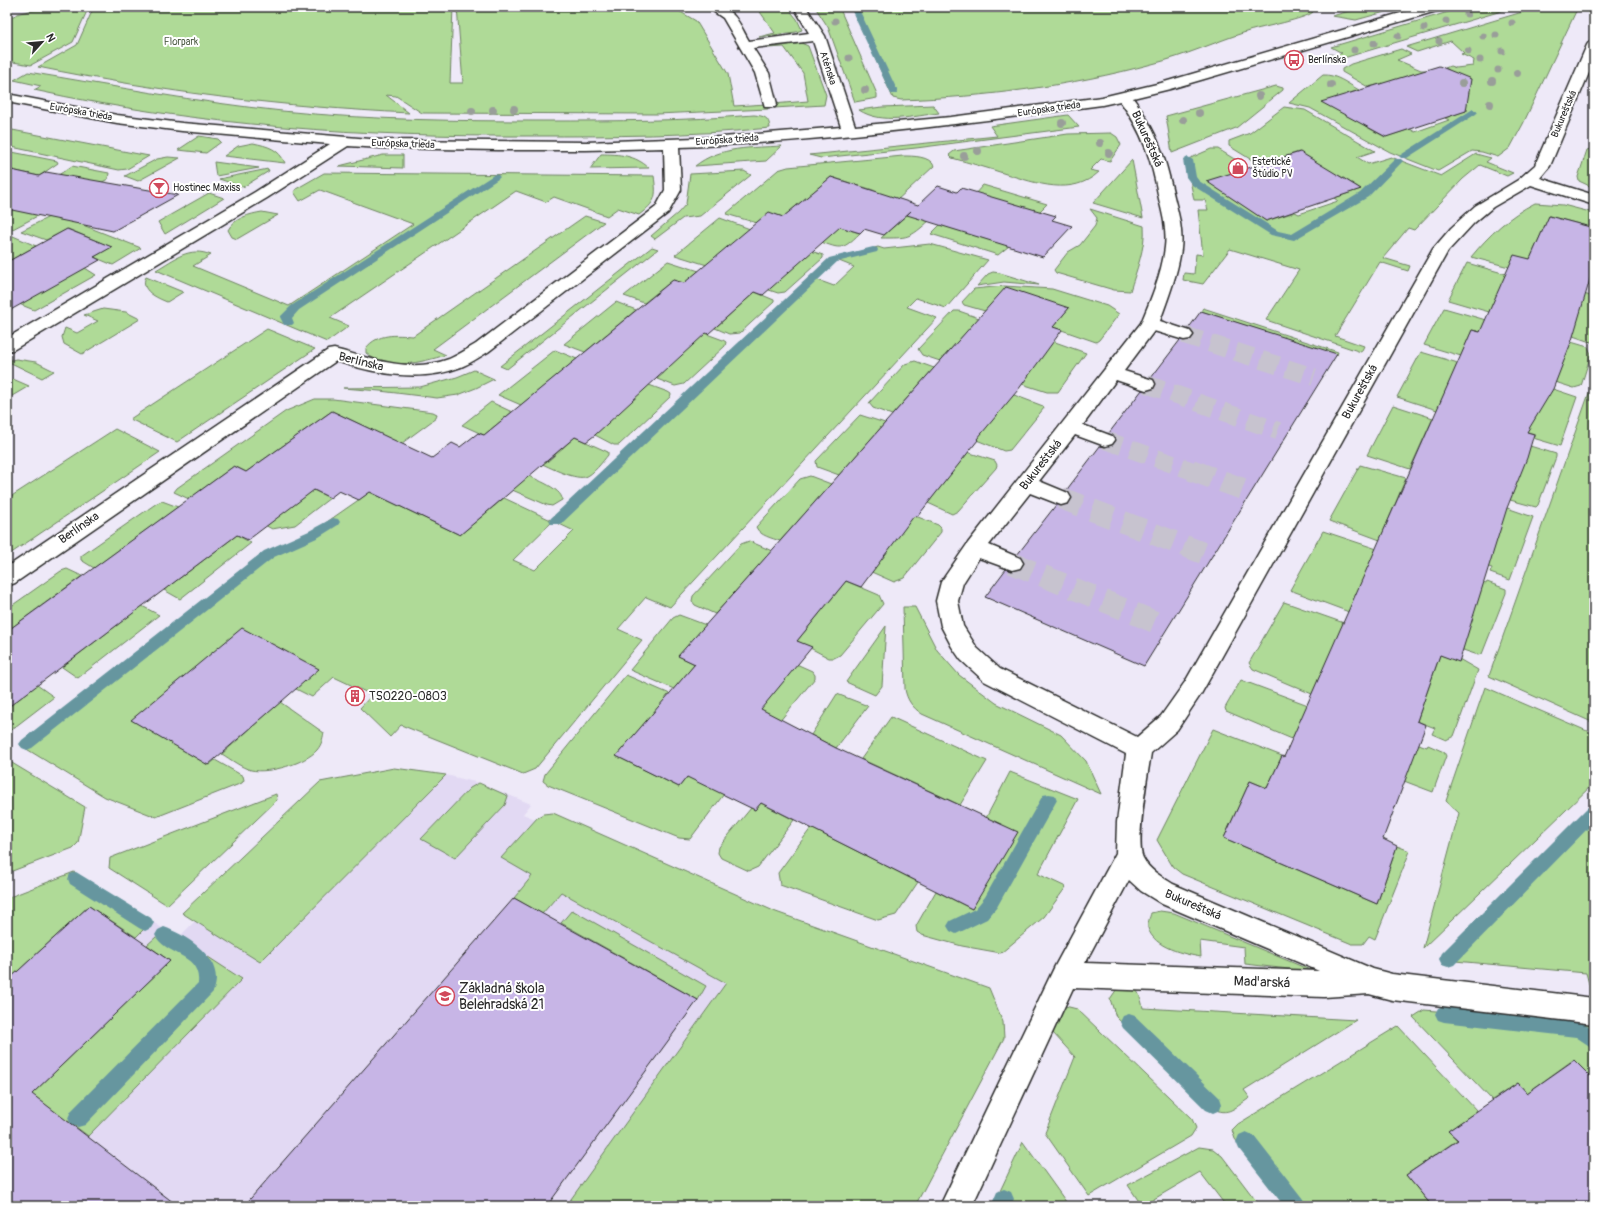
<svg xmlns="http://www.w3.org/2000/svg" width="1601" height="1213" font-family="Pangolin,sans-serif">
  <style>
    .built { fill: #e2d9f3 }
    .green { fill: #afda97; stroke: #6d8261; fill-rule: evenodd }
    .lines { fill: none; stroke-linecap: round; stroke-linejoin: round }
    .stream { fill: #66969f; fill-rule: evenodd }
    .building { fill: #c7b5e6; stroke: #2b2b2b }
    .minor-tunnel-far1 { stroke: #c7c3cf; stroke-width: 18; stroke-dasharray: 18 9; stroke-linecap: butt }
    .minor-tunnel { stroke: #c7c3cf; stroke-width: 22; stroke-dasharray: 22 11; stroke-linecap: butt }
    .minor-casing { stroke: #2b2b2b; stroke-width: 3 }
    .minor { fill: #fff; fill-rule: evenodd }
    .tree { fill: #999e99 }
    .labels { text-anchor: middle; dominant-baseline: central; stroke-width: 4; stroke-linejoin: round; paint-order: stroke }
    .far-park-label { font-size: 10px; fill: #53604b; stroke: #fff }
    .far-poi-label { font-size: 10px; fill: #2b2b2b; stroke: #fff; text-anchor: start }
    .far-street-label { font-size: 10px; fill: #2b2b2b; stroke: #fff }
    .street-label { font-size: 12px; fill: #2b2b2b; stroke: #fff }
    .poi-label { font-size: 12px; fill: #2b2b2b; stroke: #fff; text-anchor: start }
    .near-street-label { font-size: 14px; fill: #2b2b2b; stroke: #fff }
    .near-poi-label { font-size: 14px; fill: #2b2b2b; stroke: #fff; text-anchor: start }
  </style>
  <rect width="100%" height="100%" fill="#eee9f8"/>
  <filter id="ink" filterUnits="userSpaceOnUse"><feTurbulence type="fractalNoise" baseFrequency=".025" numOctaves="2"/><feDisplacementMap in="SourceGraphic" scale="8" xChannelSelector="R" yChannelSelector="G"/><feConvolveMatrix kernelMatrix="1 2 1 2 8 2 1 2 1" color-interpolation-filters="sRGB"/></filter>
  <g filter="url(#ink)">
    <path class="built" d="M394 768 446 775 479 783 531 804 523 814 569 833 995 1055 915 1206H7V898L74 872 178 938 195 921 182 913 320 782Z"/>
    <path class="green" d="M48 7H80L87 11 73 42 31 65 7 61V19L20 13Z
      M114 7H453L450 83H463L457 7H672L696 21 728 74 734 106 767 104 768 109 657 114 422 113 396 96 386 95 409 113C284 107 161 92 38 67L77 45 93 9Z
      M754 7H787L797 19 802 30 796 32 759 37 775 33 758 9Z
      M815 7H839L877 94V98L855 102 828 27Z
      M852 7H1305L1313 12C1306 19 1262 27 1249 31 1217 41 1185 56 1152 64 1070 86 986 97 901 100L893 98Z
      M1363 7H1403L1356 20 1332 16Z
      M1465 7H1515L1337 60 1325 58 1342 53 1331 47Z
      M1539 7H1578L1523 124 1510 148 1498 157 1482 152 1472 151 1438 171 1390 152 1310 108 1289 103 1323 75C1336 74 1348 84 1359 90L1347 94 1365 126 1385 137 1410 129 1415 132 1449 120 1445 118 1468 110 1448 99 1381 84 1368 87 1342 72V69L1351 64 1401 49 1411 54 1397 60 1421 70H1449L1445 68 1450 66 1456 68 1473 66 1474 60 1461 54 1464 53 1451 41 1417 52 1406 47Z
      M801 43 808 46 826 95 824 105 774 108 773 104 808 101 803 73 784 47 767 48Z
      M28 72C113 86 196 102 282 111 369 120 457 121 545 121 615 121 684 121 754 115 764 116 769 117 770 128 691 136 612 136 533 136 365 137 198 126 34 90L41 86 14 80Z
      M1276 86 1283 88V90L1236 128 1172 153 1166 116Z
      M933 105 939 113C914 116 882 125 859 110L882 107Z
      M1284 107 1305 110 1375 151 1357 157 1368 164 1391 157 1441 176 1476 154 1491 158 1486 162 1513 173 1507 176 1480 165 1463 179 1414 230 1408 228 1383 258 1410 266 1408 271 1380 262 1335 336 1364 346 1361 352 1266 320 1299 270 1230 249 1203 284 1183 280 1184 273 1194 274 1196 254 1203 255 1198 210H1208L1205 200H1194L1186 160 1211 149H1218L1244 165 1231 170 1234 172 1246 207 1266 221 1295 212 1299 214 1338 201 1334 198 1361 189 1340 176 1335 177 1319 164 1299 152 1273 160 1269 158 1255 162 1229 146V141L1250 133Z
      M1068 115 1079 127 916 148 821 158 809 155 997 136 990 126Z
      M7 129 149 156 127 169 119 170 7 146Z
      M1111 133 1117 137 1121 145 1110 161 1101 159 1090 170 1099 172C1072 197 1036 183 1006 174 988 168 970 163 952 158L949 155 954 151 1068 134Z
      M199 136 218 139 221 142 206 153 178 150Z
      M253 143C268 146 279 149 285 163L224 156 238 146Z
      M782 146 766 161 695 166C720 146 752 148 782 146Z
      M1590 149 1594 150V188L1579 181 1578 177 1587 150Z
      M7 151 57 161 58 163 39 176 7 169Z
      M601 154C619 154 635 155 649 168L590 169Z
      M383 155H403V168L339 166Z
      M903 156C913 156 930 156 934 166L895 202 873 190 831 177 783 217 769 213 757 223 726 214 778 170 788 167Z
      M168 157 180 158 138 181 125 176 157 159Z
      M1132 160 1143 218 1093 203Z
      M214 162 259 168 216 176Z
      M72 166 109 173 108 179 7 232V209Z
      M268 169 269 171 243 187 219 179Z
      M744 171 751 175 700 216 683 218 655 239 651 236 678 213 686 204 690 174Z
      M324 173 654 176C657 197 656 202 639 215L618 208 607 216 554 197 546 202 516 191 330 318 349 326 327 342 156 270C175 259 189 246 211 255L193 266 289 306 413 224 320 190 300 201 294 192 296 189Z
      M983 185 1047 204 1036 215 973 196Z
      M209 193 224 198 165 234 158 222Z
      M1535 203 1563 205 1594 213V228L1549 216 1530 259 1509 267 1471 257C1489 235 1509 216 1535 203Z
      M1090 209 1144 226C1146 247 1136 271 1130 291L1114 290 1056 273 1054 270 1068 252 1080 245 1095 226 1097 218Z
      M262 212 278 215 237 239 232 237 228 230C234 218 250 214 262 212Z
      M55 214 141 248 113 265 94 257 111 247 68 229 46 240 21 231Z
      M908 214 930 220C909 239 908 238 881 238Z
      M585 216 604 222 433 349 446 355C422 362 387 372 366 353V348C378 333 396 335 413 336Z
      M720 218 750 229 707 265 675 255Z
      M941 224 1009 246 998 255 931 234Z
      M833 225 860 233C840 253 840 248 815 240Z
      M13 236 36 246 7 262V239Z
      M930 244 988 260 946 308 916 298 907 307 937 318 670 607 646 597 618 629 642 640 535 769 523 774 401 725 390 737 360 708 372 695 334 677 312 697 296 689 132 720 209 765 215 760 243 776 244 780 242 783 156 817 105 797 20 745 266 552 311 533 370 492 460 535 504 498 553 521 698 382 812 278 834 286 854 267 834 259 878 247 884 249ZM553 521 574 531 535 570 513 560Z
      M652 247 658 249 507 369 500 366Z
      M805 249 823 255V258L785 292 778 293 769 290Z
      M668 261 699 271 684 283 673 280 644 303 624 296Z
      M1467 263 1506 274 1489 312 1448 300Z
      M85 268 96 275 34 310 14 302Z
      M993 272 1000 273 1039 285 1004 282 977 286 988 274Z
      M146 277 183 292 167 302C157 298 139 290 146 277Z
      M1004 286 1052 289 1107 306 1119 314 1099 340 1096 342 1053 327 1069 308 985 311 964 305 962 302 974 289Z
      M755 292 774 300V302L740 333 729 334 715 328Z
      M1577 292 1594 297V341L1590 342 1573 336Z
      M616 302 636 310 585 352 564 344Z
      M1203 308 1338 352 1337 355 1201 311Z
      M1444 308 1486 320 1481 332 1472 330 1461 356 1424 345Z
      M103 309 126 312 140 319 82 354 64 344 62 337 65 328 77 333 98 321 84 315Z
      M954 311H959L979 318 940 361 922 355 918 349Z
      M267 329 315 349 177 442 130 419Z
      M696 330 723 340 726 342 725 346 684 384 675 386 657 379 663 374 651 370Z
      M1044 338 1086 353 1058 392H1047L1022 384Z
      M1571 342 1588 347 1591 354 1581 386 1574 388 1555 382Z
      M555 350 577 359 521 405 498 395Z
      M1421 352 1458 363 1437 410 1397 397Z
      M16 359 36 362 54 371 42 378 7 361Z
      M915 361 934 368 892 415 873 408 869 403 905 364Z
      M474 370 494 379 476 388 458 395 437 398 380 391 343 388 420 387 457 377Z
      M13 379 29 386 7 399V382Z
      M1594 379V723L1489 676Z
      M638 381 668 392 671 394 670 397 619 445H614L595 435Z
      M1553 389 1577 397 1560 446 1533 438 1535 434 1520 430Z
      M1014 395 1043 406 1044 408 1010 450 1004 451 964 435Z
      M315 399H333L433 412 437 414 436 418 394 449 374 431 332 411 246 472 234 466 189 499 174 492 177 488 286 411Z
      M491 402 512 412 484 435 462 425Z
      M1393 405 1433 418 1410 469 1367 455Z
      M860 415 885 423 839 475 817 467 816 461Z
      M115 429 160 452 7 556V499Z
      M575 437 608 452V455C603 461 593 475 585 477 573 480 545 465 534 460L537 458 547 462Z
      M1530 446 1556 454V457L1538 505 1536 507 1510 500Z
      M967 452 995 461 997 465 996 468 958 511 952 514 928 503Z
      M1360 465 1406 478 1380 540 1329 521Z
      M519 472C530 477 563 488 562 500L552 506 547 505 503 486Z
      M810 476 831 484 780 541C772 538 760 536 756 527L800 479Z
      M303 485 330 498 295 525 272 529 256 520Z
      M162 501 178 507 94 568 81 560V556L157 503Z
      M1507 508 1533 517 1510 580 1490 573 1492 568 1475 563Z
      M903 511 938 525 941 528V532L904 578 894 582 858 566Z
      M1323 531 1377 549 1349 612 1290 590Z
      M237 535 251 543 180 599 164 590Z
      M749 541 772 551 715 614 695 605 692 601 693 596 741 544Z
      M67 569 82 576 7 631V609L61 571Z
      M1469 578 1486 584 1487 582 1506 589V593L1482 654 1478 655 1463 650Z
      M846 581 879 595 883 604 840 655 834 658H829L797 641Z
      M1284 602 1344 623 1312 694 1253 669 1249 663Z
      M142 606 159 615 78 678 62 667Z
      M903 607H915L937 650 959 675 996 703 1061 735 1086 761 1101 794 922 714C912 707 907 700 905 689Z
      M679 615 706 625 679 656 695 664 674 689 630 670 673 618Z
      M886 626 882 686 875 695 846 682Z
      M1440 655 1459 659 1478 670 1454 736 1446 740 1432 734 1435 728 1417 721Z
      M783 658 812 671 815 675V678L779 722 744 705Z
      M626 675 670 694 616 756 679 787 692 771 724 794 690 839 679 838 548 785 543 781 545 774Z
      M1241 680 1308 705 1292 739 1226 711 1225 708Z
      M37 685 54 697 7 733V708Z
      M1485 687 1594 734V783L1423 948 1459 813 1446 801Z
      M837 694 868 706 836 748 811 735Z
      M280 702 324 733C322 740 322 744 317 750 306 763 269 774 251 770 242 768 230 759 222 754Z
      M891 717 987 761 960 805 861 759Z
      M1213 729 1282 756 1267 788 1250 781 1224 838 1377 904 1397 846 1410 851 1375 939 1369 936 1363 944H1352L1182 874 1173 867 1157 840Z
      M1408 740 1427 747 1428 745 1444 752 1446 756 1433 792 1404 781Z
      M7 760 85 807 78 843 73 848 7 873Z
      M394 768 446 775 260 962 182 913 320 782Z
      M1010 772 1078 799 1038 874 1066 887 1044 917 1001 953 962 946 922 935 917 932 916 926 936 891 972 909 986 818Z
      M479 783 508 796 505 805 455 858 421 839 470 788Z
      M276 794 277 800 167 905 109 868 110 858Z
      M761 803 794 820 758 867 749 871 721 858 718 853 719 847 751 808 755 810Z
      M553 813 776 912 989 988 1003 1022 1004 1038 915 1206H566L726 983 561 892 542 914 514 898 532 876 501 858 538 817 543 814Z
      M1594 819V992L1591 991 1586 973 1455 961Z
      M811 828 918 882 896 915 878 920 780 885 778 873Z
      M74 872 151 922 136 937 89 906 7 981V898Z
      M572 910 706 986 698 1000 561 923Z
      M1160 911 1174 913 1315 972 1245 964 1244 947 1200 941 1201 957C1184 954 1154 948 1148 928 1147 924 1150 917 1151 913Z
      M165 929 242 979 88 1136 68 1121 22 1168 7 1118 170 961 147 945Z
      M1121 983C1137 985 1140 994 1143 1008L1356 1020 1244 1090 1250 1098C1232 1109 1228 1118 1208 1106L1116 1017 1110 999Z
      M1061 1005 1077 1009 1192 1119 1196 1128 1191 1136 1089 1196 1045 1133 1075 1057 1053 1033 1050 1028Z
      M1424 1010 1594 1024V1080L1573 1060 1527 1093 1518 1083 1492 1100 1413 1017Z
      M1398 1026 1477 1111 1448 1131 1457 1140 1406 1175 1432 1206H1288L1235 1139 1232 1130 1238 1124Z
      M1023 1142 1069 1206H993Z
      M1199 1147 1213 1149 1222 1156 1260 1206H1226L1200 1172 1142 1206 1128 1185Z"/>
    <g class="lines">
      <path class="stream" d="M850 7H858L898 92 897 94H891L890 92Z
        M1473 109 1478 112 1476 114 1407 158H1401L1399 156Z
        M1188 157 1193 160 1196 177 1199 181 1278 231 1292 234 1360 193 1395 159H1401L1403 161 1368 197 1294 240 1271 235 1192 185 1186 177 1183 160Z
        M495 174 498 175 500 177 498 179 299 310 292 318 294 323 292 325H284L280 317 291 306Z
        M873 247 877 248 878 250 877 252 837 262 561 524H551L549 521 551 518 829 258Z
        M333 518 338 519 340 522 338 525 319 537 274 557 32 748 27 750 22 748 19 744 22 740 264 551 309 531Z
        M1049 794 1055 795 1057 800 997 907 987 919 956 934 950 931 947 926 950 921 975 909 985 897 1043 795Z
        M1594 805V822L1454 965 1448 967 1442 965 1439 959 1442 953 1588 807Z
        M76 872 151 918 154 923 151 928 145 931 139 928 70 884 68 879 70 874Z
        M164 927C189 936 227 961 213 992L85 1125 78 1127 71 1125 68 1118 71 1111 198 983C201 953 165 956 155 935L158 930Z
        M1444 1006 1583 1023 1594 1029V1049L1576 1037 1444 1022 1438 1020 1435 1014 1438 1008Z
        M1129 1014 1135 1016 1220 1098 1222 1104 1220 1110 1213 1113 1206 1110 1123 1028 1120 1022 1123 1016Z
        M1246 1132 1253 1135 1303 1199 1306 1206H1284L1239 1149 1236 1142 1239 1135Z
        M1004 1189 1011 1192 1014 1199 1011 1206H991L997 1192Z"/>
    </g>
    <path class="building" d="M1439 66 1471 79 1466 111 1386 137 1321 102Z
      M1300 152 1361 189 1266 221 1206 181Z
      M7 169 39 176 46 172 178 195 113 231 7 209Z
      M831 177 918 205 938 186 957 192 961 188 1056 216 1052 220 1072 226 1043 257 907 215 911 211 884 235 864 229 860 233 840 227 763 295 755 292 708 334 706 333 595 435 586 442 575 437 460 535 370 492 359 500 339 491 330 498 314 490 248 540 237 535 7 708V631L234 466 246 472 332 411 432 458 452 443 460 447 478 433 484 435 673 280 684 283 769 212 783 217Z
      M1549 216 1594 228V266L1572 340 1553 389 1527 432 1534 434 1527 458 1507 508 1459 662 1440 655 1417 721 1426 725 1383 839 1397 846 1377 904 1224 838 1250 781 1267 788 1282 756 1284 757 1472 330 1480 332 1514 255 1530 259Z
      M67 229 112 247 94 257 100 260 7 312V262Z
      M1006 287 1069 308 1053 327 1062 330 1018 390 977 439 978 440 917 517 914 516 861 587 846 581 797 641 812 647 761 709 836 748 1018 832 972 909 761 803 755 810 687 777 679 787 616 756 695 664 678 656Z
      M1201 311 1337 354 1144 666 985 597 1006 569 1012 571 1021 569 1024 562 1021 557 1017 555 1056 505 1061 506 1069 504 1072 497 1067 491 1068 488 1100 446 1105 447 1113 445 1116 439 1109 433 1142 390 1146 391 1154 389 1156 383 1151 378 1180 340H1190L1194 336 1191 330 1188 329Z
      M242 628 319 669 208 765 131 720Z
      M514 898 698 1000 547 1206H244Z
      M89 906 170 961 32 1094 178 1206H7V981Z
      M1574 1060 1594 1080V1206H1432L1406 1175 1458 1140 1448 1131 1477 1111 1518 1083 1527 1093Z"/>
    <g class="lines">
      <path class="minor-tunnel-far1" d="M1184 335 1314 377
        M1146 384 1278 431
        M1105 440 1193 471"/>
      <path class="minor-tunnel" d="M1191 470 1243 489
        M1061 498 1203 553
        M1012 563 1155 622"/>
      <g class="minor-casing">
        <path id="minor" d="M707 7C735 7 736 18 749 41L809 33 794 7H806L825 36 855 126 951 117 1102 97 1161 83 1421 7H1441L1440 10 1170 89 1133 98C1158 132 1166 160 1175 201 1179 216 1183 232 1181 249 1178 273 1168 298 1160 321L1190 331 1193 335 1190 339 1184 340 1154 331 1124 371 1153 380 1155 384 1153 388 1146 390 1116 380 1083 425 1112 436 1115 440 1112 444 1105 446 1075 435 1039 481 1068 493 1071 498 1068 503 1061 505 1030 493 989 545 1020 558 1023 563 1020 568 1012 570 979 558 963 583 958 601 963 626 977 648 1000 669 1137 737 1161 716 1185 682 1433 249 1451 228 1475 206 1518 180 1535 165 1587 45 1589 42 1594 41V61L1550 166 1540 178 1594 195V205L1531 185 1493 207 1474 223 1448 251 1201 694 1177 730 1151 753C1148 773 1135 843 1143 858 1149 870 1162 877 1173 884L1373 969 1392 974 1594 998V1024L1392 1000 1369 994 1324 997 1073 988 972 1206H940L1055 966 1116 853 1117 822 1126 754 984 681 961 660 952 647 941 626 936 601 941 582 968 543 1141 323C1151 299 1162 273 1165 247 1167 231 1163 215 1159 199 1152 161 1143 132 1120 101L1102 105C961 124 821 142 679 147L681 190 668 213 488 352C479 357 471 363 461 367 420 383 377 374 336 361L15 583 7 586V567L328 350 334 349C371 358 410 374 449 359 458 355 467 349 476 344L656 207 665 190 664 148 586 150H498L382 148 348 146 267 198 13 350 7 351V338L255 192 330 144 182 131 117 123 7 102V94L117 115 182 123 382 140 586 142 723 137 841 127 813 41 753 48 769 73 777 104 775 107H765L755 73 723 18ZM1129 880 1141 891 1162 904 1319 971 1085 963Z"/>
      </g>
      <use href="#minor" class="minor"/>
    </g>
    <g class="tree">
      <circle cx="1467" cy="14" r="3.5"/>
      <circle cx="835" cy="21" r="3.5"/>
      <circle cx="1446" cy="21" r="3.5"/>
      <circle cx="1512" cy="23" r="3.5"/>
      <circle cx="1424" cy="28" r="3.5"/>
      <circle cx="1496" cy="35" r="3.5"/>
      <circle cx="1398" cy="36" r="3.5"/>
      <circle cx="1483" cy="36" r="3.5"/>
      <circle cx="1439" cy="41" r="3.5"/>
      <circle cx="1374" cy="43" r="3.5"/>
      <circle cx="1354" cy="50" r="3.5"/>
      <circle cx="1468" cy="51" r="3.5"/>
      <circle cx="1502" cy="51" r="3.5"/>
      <circle cx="1331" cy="57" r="3.5"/>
      <circle cx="849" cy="58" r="3.5"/>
      <circle cx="1480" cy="60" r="3.5"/>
      <circle cx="1498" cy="70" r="3.5"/>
      <circle cx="1517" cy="73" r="4"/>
      <circle cx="1492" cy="81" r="4"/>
      <circle cx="1462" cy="83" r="4"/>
      <circle cx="1331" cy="85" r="4"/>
      <circle cx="865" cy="90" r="4"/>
      <circle cx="1259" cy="96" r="4"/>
      <circle cx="1490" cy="104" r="4"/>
      <circle cx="514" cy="109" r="4"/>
      <circle cx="493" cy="110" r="4"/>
      <circle cx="472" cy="111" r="4"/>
      <circle cx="1199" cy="113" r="4"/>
      <circle cx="1183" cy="120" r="4"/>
      <circle cx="1062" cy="123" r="4"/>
      <circle cx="1100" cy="143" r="4"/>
      <circle cx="978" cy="151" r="4"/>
      <circle cx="1109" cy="153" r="4"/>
      <circle cx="964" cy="156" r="4"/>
    </g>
  </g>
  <defs>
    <g id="bus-ring" transform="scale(1)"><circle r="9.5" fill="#fff" stroke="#d1495b" stroke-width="1.5"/><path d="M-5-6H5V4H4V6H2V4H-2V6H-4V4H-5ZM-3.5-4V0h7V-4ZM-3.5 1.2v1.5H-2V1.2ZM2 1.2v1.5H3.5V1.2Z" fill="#d1495b"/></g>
    <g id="shop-ring" transform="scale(1)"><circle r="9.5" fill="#fff" stroke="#d1495b" stroke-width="1.5"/><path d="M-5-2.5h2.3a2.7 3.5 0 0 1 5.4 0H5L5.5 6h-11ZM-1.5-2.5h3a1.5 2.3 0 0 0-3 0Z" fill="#d1495b"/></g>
    <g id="bar-ring" transform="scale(1)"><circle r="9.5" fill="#fff" stroke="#d1495b" stroke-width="1.5"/><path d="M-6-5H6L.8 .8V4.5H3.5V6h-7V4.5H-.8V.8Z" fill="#d1495b"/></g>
    <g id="building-ring" transform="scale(1)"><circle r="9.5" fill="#fff" stroke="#d1495b" stroke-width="1.5"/><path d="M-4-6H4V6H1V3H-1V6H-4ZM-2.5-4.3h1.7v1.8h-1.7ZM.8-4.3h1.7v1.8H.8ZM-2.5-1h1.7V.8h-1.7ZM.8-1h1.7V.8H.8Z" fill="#d1495b"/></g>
    <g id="school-ring" transform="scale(1)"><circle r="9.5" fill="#fff" stroke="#d1495b" stroke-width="1.5"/><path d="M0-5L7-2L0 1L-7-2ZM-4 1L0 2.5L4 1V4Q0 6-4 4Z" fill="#d1495b"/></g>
  </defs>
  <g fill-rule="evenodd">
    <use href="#bus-ring" x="1294" y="60"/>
    <use href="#shop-ring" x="1238" y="168"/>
    <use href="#bar-ring" x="159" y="188"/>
    <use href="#building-ring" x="355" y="696"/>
    <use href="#school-ring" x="445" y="996"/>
  </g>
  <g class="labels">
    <g class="far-park-label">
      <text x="181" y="42">Florpark</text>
    </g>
    <g class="far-poi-label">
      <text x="1308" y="60">Berlínska</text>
      <text x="1252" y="162">Estetické<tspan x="1252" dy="12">Štúdio PV</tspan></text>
      <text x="173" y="188">Hostinec Maxiss</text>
    </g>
    <g class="far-street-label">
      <text transform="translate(828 68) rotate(72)">Aténska</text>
      <text transform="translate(1049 109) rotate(-8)">Európska trieda</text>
      <text transform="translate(81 112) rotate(10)">Európska trieda</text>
      <text transform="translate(1564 114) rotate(-67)">Bukureštská</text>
      <text transform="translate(727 140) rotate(-4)">Európska trieda</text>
      <text transform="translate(403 144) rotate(2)">Európska trieda</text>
    </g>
    <g class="street-label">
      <text transform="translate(1147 139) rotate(66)">Bukureštská</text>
      <text transform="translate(361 362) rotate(14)">Berlínska</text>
      <text transform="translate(1360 392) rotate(-61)">Bukureštská</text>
      <text transform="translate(1041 465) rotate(-52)">Bukureštská</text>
      <text transform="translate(79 528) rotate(-35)">Berlínska</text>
      <text transform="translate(1193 905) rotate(23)">Bukureštská</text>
    </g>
    <g class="poi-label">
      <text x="369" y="696">TS0220-0803</text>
    </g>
    <g class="near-street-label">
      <text transform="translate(1262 982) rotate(2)">Maďarská</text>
    </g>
    <g class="near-poi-label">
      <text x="459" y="988">Základná škola<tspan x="459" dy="16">Belehradská 21</tspan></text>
    </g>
  </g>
  <rect width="1601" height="1213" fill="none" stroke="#fff" stroke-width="24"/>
  <rect x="12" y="12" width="1577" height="1189" fill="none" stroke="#2b2b2b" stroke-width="1.5" filter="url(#ink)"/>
  <g transform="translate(42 42) rotate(63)" stroke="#ffffff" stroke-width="3" paint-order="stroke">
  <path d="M0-3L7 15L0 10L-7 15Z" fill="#2b2b2b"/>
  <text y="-6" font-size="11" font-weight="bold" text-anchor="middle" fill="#2b2b2b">N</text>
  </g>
</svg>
